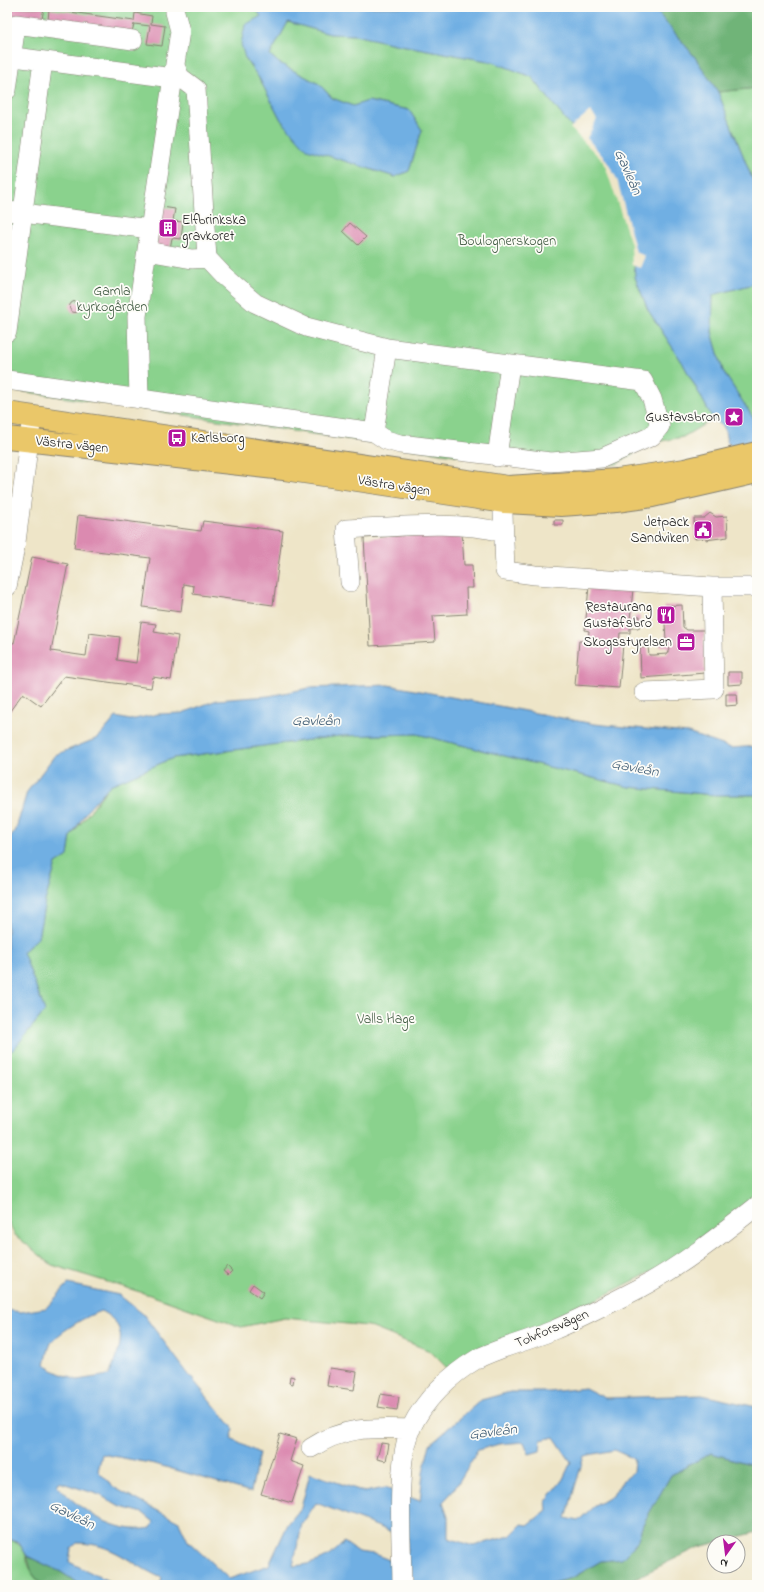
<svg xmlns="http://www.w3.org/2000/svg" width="764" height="1592" font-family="'Indie Flower',sans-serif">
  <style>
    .green { fill: #8ad28d; stroke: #537754 }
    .forest { fill: #6fb478; stroke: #46684a }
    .water { fill: #6fafe3; stroke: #466680; fill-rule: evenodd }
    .pier { fill: #eee5c8 }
    .building { fill: #db8ab0 }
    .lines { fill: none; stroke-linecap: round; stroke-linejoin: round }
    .minor-casing { stroke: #858072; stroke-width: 20 }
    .major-casing { stroke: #858072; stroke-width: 24 }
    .minor { stroke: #fff; stroke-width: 19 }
    .major { stroke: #eac769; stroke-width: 22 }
    .labels { text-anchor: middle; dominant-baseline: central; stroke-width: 3.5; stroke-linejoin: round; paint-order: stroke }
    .poi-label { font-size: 14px; fill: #1c1c1c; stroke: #fdfcf7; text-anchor: end }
    .park-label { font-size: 14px; fill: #425c44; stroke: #fdfcf7 }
    .street-label { font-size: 14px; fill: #1c1c1c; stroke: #fdfcf7 }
    .water-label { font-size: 15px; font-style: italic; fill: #415e76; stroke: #fdfcf7 }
  </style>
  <rect width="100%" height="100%" fill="#fdfcf7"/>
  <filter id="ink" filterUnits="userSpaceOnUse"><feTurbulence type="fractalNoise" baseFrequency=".025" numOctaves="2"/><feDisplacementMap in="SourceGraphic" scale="8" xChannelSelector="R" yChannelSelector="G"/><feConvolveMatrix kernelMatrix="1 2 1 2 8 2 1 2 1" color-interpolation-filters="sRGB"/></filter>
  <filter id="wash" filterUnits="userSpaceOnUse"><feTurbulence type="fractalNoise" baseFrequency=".012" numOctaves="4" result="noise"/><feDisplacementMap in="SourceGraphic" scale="16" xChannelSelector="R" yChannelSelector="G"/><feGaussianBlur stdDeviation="0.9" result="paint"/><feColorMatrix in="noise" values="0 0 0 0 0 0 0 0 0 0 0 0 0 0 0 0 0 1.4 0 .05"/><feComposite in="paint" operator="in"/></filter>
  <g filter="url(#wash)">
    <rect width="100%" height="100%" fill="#eee5c8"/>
    <path class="green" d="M7 7H254L261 16 245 58 259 78 281 120 308 149 395 177 409 171 422 130 409 110 369 101 353 106 332 98 319 84 279 63 270 55 288 22 330 34 355 35 395 44 493 62 532 77 568 123 606 160 633 244 635 277 648 310 682 362 713 419 683 437 651 443 617 464 550 469 7 389Z
      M757 88V191L718 92Z
      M757 281V424L723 371 712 332 713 295 750 285Z
      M417 734 629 787 714 795H757V1206L709 1243 451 1372 430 1351 368 1326 285 1318 241 1327 150 1295 52 1265 15 1235 7 1221V1053L13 1050 45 1011 23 952 38 938 45 901 56 864 68 856 71 836 110 785 173 758 339 736Z
      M7 1538C31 1549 22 1554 32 1573 34 1577 39 1581 42 1585H7Z"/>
    <path class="forest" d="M653 7H757V88L718 92 694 56Z
      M711 1453 757 1466V1532L699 1547 621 1585H544L572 1578 601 1561 622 1559 637 1542 643 1524 671 1475Z
      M27 1556 61 1572 81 1585H42L32 1573Z"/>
    <path class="water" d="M254 7H653L694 56 718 92 757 191V281L750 285 713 295 712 332 723 371 757 424V477L727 442 724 427 713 419 682 362 648 310 635 277 633 244 606 160 568 123 532 77 493 62 395 44 355 35 330 34 288 22 270 55 279 63 319 84 332 98 353 106 368 101 409 110 422 130 409 171 395 177 307 149 281 120 259 78 245 58 241 44 245 25 261 16Z
      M388 685 594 724 688 733 731 748 757 746V795H714L629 787 417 734 339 736 173 758 110 785 86 812 71 836 68 856 56 864 45 901 38 938 23 952 45 1011 13 1050 7 1053V841L15 832 27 792 55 755 98 738 116 717 130 720 158 714 182 713 217 700 269 696 309 688Z
      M68 1284 119 1295 143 1314 189 1375 234 1429 231 1439 259 1453 251 1492 155 1464 102 1454 98 1471 115 1488 179 1522 188 1541 229 1579 269 1565 288 1524 301 1508 310 1473 365 1492 385 1488 420 1501 423 1473 430 1444 481 1400 510 1392H549L585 1388 605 1398 702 1395 757 1407V1466L711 1453 671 1475 643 1524 637 1542 622 1559 601 1561 572 1578 544 1585H160L162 1578C131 1565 114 1543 77 1543L71 1549 69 1562 117 1585H81L61 1572 27 1556 19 1543 7 1538V1310L21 1312 46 1308ZM101 1311C132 1328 119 1349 109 1375L77 1380 52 1370 45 1364C47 1358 48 1349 51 1343 59 1332 88 1315 101 1311ZM554 1437 571 1462 563 1479 546 1501 547 1510 528 1525 522 1524 510 1536 473 1546 448 1538V1516L443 1502 454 1490 478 1450 499 1444 524 1442 529 1454 540 1451 541 1440ZM614 1450 634 1459 633 1472 623 1480 613 1495 593 1507 578 1521 566 1518 584 1456ZM59 1482 100 1495 118 1506 143 1513 154 1522 151 1528C115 1535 81 1510 57 1486ZM316 1503 408 1538 405 1566 374 1554 358 1552 344 1542C329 1559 316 1564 293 1566L302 1524Z"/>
    <path class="pier" d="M590 111 597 119 587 138 606 160 617 179 636 252 645 256 640 268 632 265 631 244 604 162 570 128Z"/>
    <g id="blocks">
      <path class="building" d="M12 7 44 8 42 19 11 16Z
        M49 9 134 21 135 13 152 16 151 24 165 26 162 46 147 44 150 26 134 24 132 32 48 21Z
        M162 207 175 209 173 221 183 222 181 239 172 238 170 249 156 247Z
        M350 223 366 237 358 245 343 231Z
        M69.5 307a5.5 5.5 0 1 1 11 0a5.5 5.5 0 1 1-11 0Z
        M710 513 716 517 727 516 728 537 706 540V538L695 539 694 518H704Z
        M78 515 201 531 203 521 283 531 273 605 193 594 194 586 184 584 181 612 143 607 150 558 74 548Z
        M554 520H563V525H554Z
        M462 532 464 565H472L473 588H466L467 614 433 616 435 642 370 646 364 538Z
        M32 557 68 564 51 651 86 656 89 633 120 637 117 660 136 663 141 622 156 624 154 632 178 636 171 680 153 677 151 688 64 676 41 706 23 693 7 715V642L14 643Z
        M589 586 633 589 630 620H634L635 616H640L639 628H630V633H620L619 644H623L619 688 575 685 579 641H588L589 631 585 630Z
        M682 605 683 627 687 630H704L705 673 641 678 640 648 648 647 649 655H654L667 654 669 649 666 646 660 647V641H666L664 606Z
        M728 672H742V684L728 685Z
        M726 694H737L738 705 726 706Z
        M227 1266 232 1271 228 1275 223 1271Z
        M253 1284 264 1292 260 1298 249 1290Z
        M330 1368 357 1372 354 1390 327 1386Z
        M290 1376 294 1377 293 1384 289 1383Z
        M381 1394 399 1397 397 1410 378 1407Z
        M280 1434 297 1439 290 1461 304 1466 292 1503 261 1494Z
        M381 1443 389 1444 386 1461 377 1459Z"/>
    </g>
  </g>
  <g filter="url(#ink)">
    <use href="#blocks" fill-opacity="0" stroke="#858072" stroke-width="1"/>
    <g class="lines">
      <g class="minor-casing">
        <path id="minor" d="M7 56 173 78
          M7 90 16 24 133 40
          M7 211 150 229
          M147 251 192 259 207 258
          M7 332 43 61
          M7 380 374 432 386 440 400 444 551 462 602 458 652 436 660 426 652 399 643 381 387 348 306 327 255 303 224 276 207 258 196 89 180 77 175 66
          M139 399 137 316 180 31 175 12
          M374 432 387 348
          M497 457 510 364
          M507 488 503 513 505 571 535 575 712 587H757
          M350 582 346 529C398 527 452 520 503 532
          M7 587 16 542 32 416
          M644 692 714 689 712 587
          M311 1448C345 1426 371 1428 411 1429
          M402 1585C402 1546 395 1461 411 1428 424 1400 450 1375 477 1359 500 1347 532 1340 556 1329 584 1317 611 1303 638 1289 680 1267 719 1236 757 1206"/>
      </g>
      <g class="major-casing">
        <path id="major" d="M7 413 508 487 617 480 685 470 757 453
          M7 438 284 469 505 502 561 505 616 501 652 496 757 472"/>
      </g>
      <use href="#minor" class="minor"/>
      <use href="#major" class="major"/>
    </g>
  </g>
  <defs>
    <g id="building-square" transform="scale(1)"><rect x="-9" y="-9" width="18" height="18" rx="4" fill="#b5179e" stroke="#fdfcf7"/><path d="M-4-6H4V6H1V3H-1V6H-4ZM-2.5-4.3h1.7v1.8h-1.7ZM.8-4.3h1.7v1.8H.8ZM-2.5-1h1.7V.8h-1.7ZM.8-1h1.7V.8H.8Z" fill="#fff"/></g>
    <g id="sight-square" transform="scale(1)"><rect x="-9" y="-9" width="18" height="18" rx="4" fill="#b5179e" stroke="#fdfcf7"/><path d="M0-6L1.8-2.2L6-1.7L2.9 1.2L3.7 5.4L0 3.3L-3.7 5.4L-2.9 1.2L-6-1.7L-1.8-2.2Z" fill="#fff"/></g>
    <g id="bus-square" transform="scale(1)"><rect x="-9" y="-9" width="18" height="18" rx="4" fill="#b5179e" stroke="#fdfcf7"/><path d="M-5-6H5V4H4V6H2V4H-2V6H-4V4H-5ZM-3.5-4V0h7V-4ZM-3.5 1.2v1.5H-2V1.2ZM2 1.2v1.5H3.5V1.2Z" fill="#fff"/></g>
    <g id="civic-square" transform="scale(1)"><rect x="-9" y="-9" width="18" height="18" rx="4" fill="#b5179e" stroke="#fdfcf7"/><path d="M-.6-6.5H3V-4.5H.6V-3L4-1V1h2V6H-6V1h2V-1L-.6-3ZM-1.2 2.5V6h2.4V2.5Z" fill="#fff"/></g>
    <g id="restaurant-square" transform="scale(1)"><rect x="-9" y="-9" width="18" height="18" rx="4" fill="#b5179e" stroke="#fdfcf7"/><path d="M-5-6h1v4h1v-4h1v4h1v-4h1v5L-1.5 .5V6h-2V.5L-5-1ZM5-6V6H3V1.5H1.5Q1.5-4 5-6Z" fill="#fff"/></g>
    <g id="office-square" transform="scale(1)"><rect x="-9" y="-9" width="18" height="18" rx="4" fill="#b5179e" stroke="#fdfcf7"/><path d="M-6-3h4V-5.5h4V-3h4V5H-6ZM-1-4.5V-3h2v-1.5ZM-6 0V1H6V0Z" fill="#fff"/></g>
  </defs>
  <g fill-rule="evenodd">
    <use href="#building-square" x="168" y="228"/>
    <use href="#sight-square" x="734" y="417"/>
    <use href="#bus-square" x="177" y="438"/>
    <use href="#civic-square" x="703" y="530"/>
    <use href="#restaurant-square" x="666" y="615"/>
    <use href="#office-square" x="686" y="642"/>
  </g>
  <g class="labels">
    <g class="poi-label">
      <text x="182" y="220" text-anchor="start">Elfbrinkska<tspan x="182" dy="16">gravkoret</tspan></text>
      <text x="720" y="417">Gustavsbron</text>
      <text x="191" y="438" text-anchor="start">Karlsborg</text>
      <text x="689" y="522">Jetpack<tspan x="689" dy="16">Sandviken</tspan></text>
      <text x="652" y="607">Restaurang<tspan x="652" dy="16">Gustafsbro</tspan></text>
      <text x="672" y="642">Skogsstyrelsen</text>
    </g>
    <g class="park-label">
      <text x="507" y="241">Boulognerskogen</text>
      <text x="112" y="291">Gamla<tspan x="112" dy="16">kyrkogården</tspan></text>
      <text x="386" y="1019">Valls Hage</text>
    </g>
    <g class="street-label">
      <text transform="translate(72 445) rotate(6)">Västra vägen</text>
      <text transform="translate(394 486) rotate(9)">Västra vägen</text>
      <text transform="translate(552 1329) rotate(-23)">Tolvforsvägen</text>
    </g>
    <g class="water-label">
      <text transform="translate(628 172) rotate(66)">Gavleån</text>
      <text x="316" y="721">Gavleån</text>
      <text transform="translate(635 768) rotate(11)">Gavleån</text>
      <text transform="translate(493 1432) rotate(-7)">Gavleån</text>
      <text transform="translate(72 1515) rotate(26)">Gavleån</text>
    </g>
  </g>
  <rect width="764" height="1592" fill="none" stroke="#fdfcf7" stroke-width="24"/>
  <g transform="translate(726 1554) rotate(194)"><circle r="19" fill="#fdfcf7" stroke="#a3a29f"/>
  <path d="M0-3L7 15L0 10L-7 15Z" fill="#b5179e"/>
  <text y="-6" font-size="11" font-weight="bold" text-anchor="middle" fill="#1c1c1c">N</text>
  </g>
</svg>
